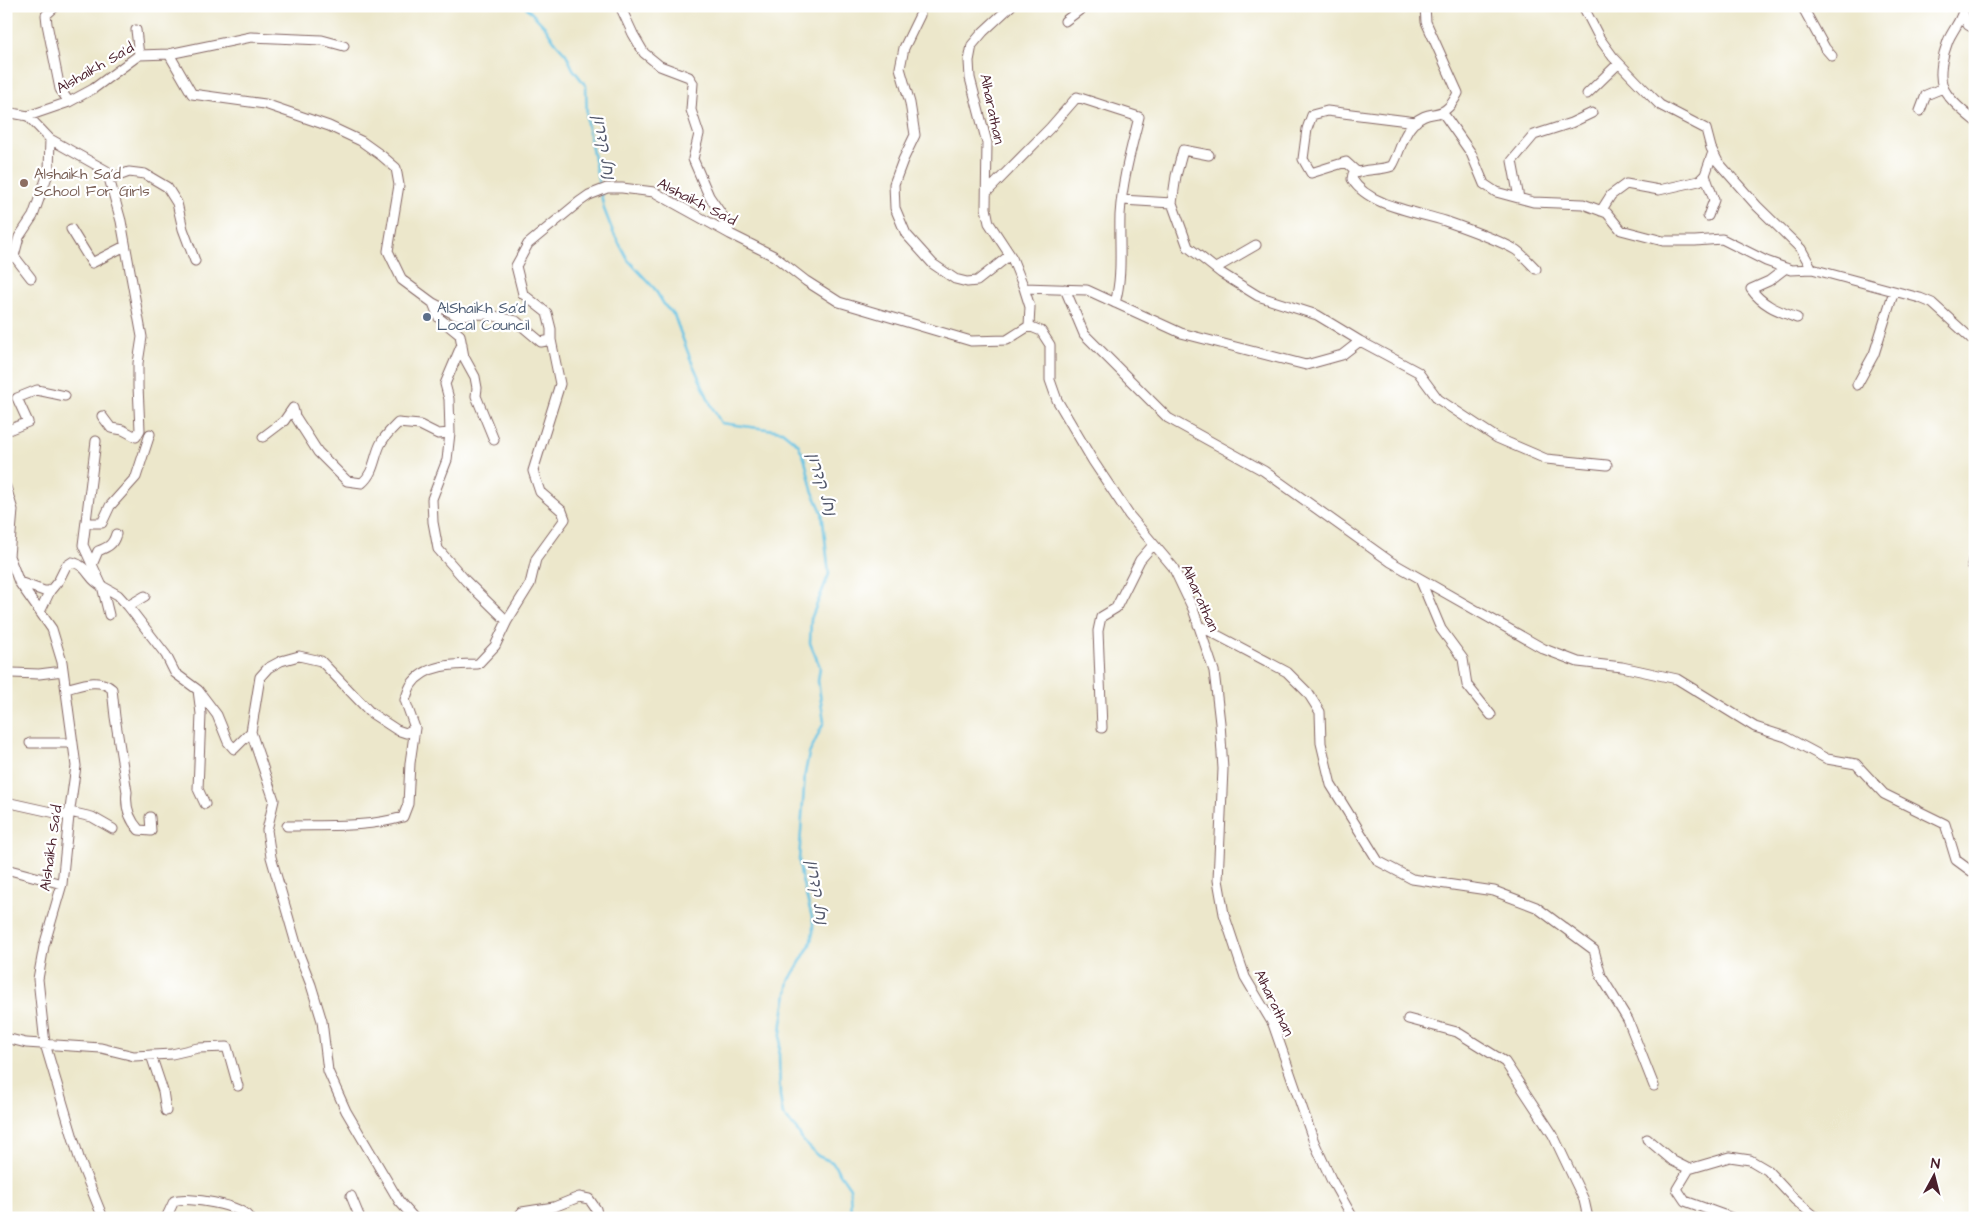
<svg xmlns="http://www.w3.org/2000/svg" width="1981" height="1224" font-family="'Architects Daughter','Playpen Sans Hebrew',sans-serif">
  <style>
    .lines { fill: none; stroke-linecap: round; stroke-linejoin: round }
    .stream { stroke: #67c4e5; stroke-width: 2.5 }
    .minor-casing { stroke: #836563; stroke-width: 11 }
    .minor { stroke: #fff; stroke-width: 9 }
    .education-dot { fill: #8d6e63; stroke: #fff; stroke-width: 2 }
    .service-dot { fill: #5c6f8a; stroke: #fff; stroke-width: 2 }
    .labels { text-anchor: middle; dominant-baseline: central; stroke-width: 4.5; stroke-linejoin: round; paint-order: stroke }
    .street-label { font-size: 15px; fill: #4a1f2b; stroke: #fff }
    .education-label { font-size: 15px; fill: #785e54; stroke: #fff; text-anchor: start }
    .service-label { font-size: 15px; fill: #4e5e75; stroke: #fff; text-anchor: start }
    .water-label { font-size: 16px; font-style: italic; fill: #54596c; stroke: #fff }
  </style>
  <rect width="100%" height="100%" fill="#fff"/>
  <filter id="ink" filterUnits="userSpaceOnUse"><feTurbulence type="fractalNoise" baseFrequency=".02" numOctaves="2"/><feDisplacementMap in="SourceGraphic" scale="10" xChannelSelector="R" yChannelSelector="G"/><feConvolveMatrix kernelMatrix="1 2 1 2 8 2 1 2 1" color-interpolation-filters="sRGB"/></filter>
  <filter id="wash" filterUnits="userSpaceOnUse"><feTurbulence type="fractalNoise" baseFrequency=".0096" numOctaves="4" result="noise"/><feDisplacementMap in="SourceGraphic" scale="20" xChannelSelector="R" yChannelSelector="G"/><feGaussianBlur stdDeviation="1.12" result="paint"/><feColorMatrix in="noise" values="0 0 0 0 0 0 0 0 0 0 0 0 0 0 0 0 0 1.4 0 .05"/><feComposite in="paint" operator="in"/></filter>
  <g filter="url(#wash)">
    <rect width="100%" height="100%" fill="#ece7cb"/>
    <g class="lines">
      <path class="stream" d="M525 6 546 28 555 42 566 54 573 69 586 86 587 124 604 209 613 232 628 260 654 288 665 306 674 315 690 358 712 407 721 423 782 431 798 444 805 460 812 490 822 512 829 574 811 619 810 643 820 667 818 681 824 722 809 754 805 773 799 860 801 876 813 921V932L810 945 789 981 782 1023 779 1055 780 1096 783 1115 796 1129 803 1141 818 1156 832 1162 850 1188 851 1218"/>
    </g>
  </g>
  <g filter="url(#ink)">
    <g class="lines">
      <g class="minor-casing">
        <path id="minor" d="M56 6 46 15 47 24 60 89 69 102
          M620 6 633 34 644 53 660 66 689 77 693 83 691 110 699 134 693 159 709 196 722 215 730 234
          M1011 6 983 32 972 45 969 61 970 78 987 143 986 208 989 223 1012 258 1024 288 1030 307 1029 326
          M1425 6 1426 22 1458 93C1442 125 1432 105 1413 124 1402 135 1400 153 1392 166 1379 171 1366 168 1353 174L1352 179C1368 206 1417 212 1445 221 1465 228 1499 240 1516 250 1523 255 1530 263 1536 269
          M1583 6 1600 39 1613 57 1643 88 1660 105 1706 129 1711 148 1718 162 1757 206 1801 249 1812 269
          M1802 6 1825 48 1832 56
          M1964 6C1963 19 1953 29 1948 41 1943 54 1938 74 1943 87 1947 98 1965 113 1975 121
          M1963 13 1968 25 1975 29
          M920 15 904 48 900 68 910 103 915 135 903 160 894 184 895 208 906 234 933 264 955 279 967 282 977 281 1010 255
          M1065 21 1085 6
          M136 30 139 55
          M169 54 192 94 265 104 329 126 361 141 382 156 396 168 399 185 388 251 402 280 433 303 456 315 486 314 516 321 541 342 551 340V329L547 313 523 294 516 266 528 244 579 202 589 195 607 188H622L654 192 730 234 774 256 806 281 839 302 971 341 1007 340 1029 326
          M1587 94 1619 63
          M1920 111 1926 95 1943 88
          M6 112 28 116 69 102 93 89 139 55 169 54 251 37 322 40 344 46
          M1443 113 1471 153 1484 184 1496 192 1533 202 1583 204 1607 213 1621 230 1663 241H1695L1722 239 1766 261 1791 270 1812 269 1920 298 1932 303 1975 342
          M28 116 50 139 107 171 121 221 142 337 138 363V386L140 430 136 437 123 430 111 428 102 416
          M1357 172 1346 162 1311 173 1303 159 1307 129 1312 115 1327 111 1416 122
          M1705 175 1714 200 1708 216
          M110 179 129 172 145 174 167 187 177 203 183 229 195 261
          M987 192 1050 128 1077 97 1139 117C1131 149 1122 182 1120 215 1119 245 1123 275 1115 303
          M1519 198 1512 161 1534 135 1571 123 1592 113
          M1122 200 1172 203 1188 247 1221 273 1258 296 1317 315 1360 341 1418 372 1438 399 1497 438 1546 459 1607 465
          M1172 203 1176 176 1183 150 1209 155
          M1601 211 1611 195 1626 184 1659 190 1699 181 1705 175 1713 152
          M71 229 92 263 125 246
          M1216 268 1256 245
          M1786 268 1769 281 1751 289C1763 306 1779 311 1797 318
          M31 278 14 256 19 237 33 216 49 171 50 139
          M1024 288 1087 290 1181 333 1306 365 1342 355 1360 341
          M1065 289 1084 334 1168 418 1264 471 1391 562 1544 649 1578 662 1622 667 1677 679 1755 727 1786 737 1827 759 1856 764 1884 794 1945 824 1956 860 1975 874
          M433 303 439 318 460 335 464 357 475 377 477 388 476 396 494 440
          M1029 326 1041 331 1050 345V380L1057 400 1093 461 1129 515 1173 567 1193 609 1214 671 1220 723 1223 769 1218 880 1224 914 1245 977 1273 1024 1314 1142 1331 1179 1353 1218
          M462 344 445 384 449 399 450 433 447 460 432 499 433 522 438 549 466 581 507 621
          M1857 385 1874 354 1894 291
          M6 431 28 422 17 398 37 390 65 396
          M263 437 284 421 293 408 295 416 318 452 347 481 362 483C374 473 374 458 380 445 384 436 391 430 398 423L420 425 438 434 450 433
          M96 441 83 545 95 571 102 586 118 595 128 606 166 655 175 673 198 690 217 715 228 742 234 749 251 732 260 677 268 668 281 661 299 656 321 661 371 713 397 730 406 733 415 728 405 700C407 696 408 690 411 685 425 664 455 664 478 664L495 646 507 621 530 584 536 559 565 519 562 511 540 492 533 471 560 384 551 340
          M6 487 13 510 9 556 19 582 52 629 62 662 76 766 69 816 62 884 44 946 38 979 45 1044 80 1161 103 1218
          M86 523H102L110 506 136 477 150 434
          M92 565 98 551C108 547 113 545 116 534
          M1972 565 1975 549
          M1420 579 1441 629 1463 659 1467 685 1491 715
          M19 582 44 591H50
          M128 606 145 596
          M40 612 50 591 59 580 66 566 72 562C89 566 88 580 102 586L109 615
          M1198 625 1287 672 1308 693 1320 712 1321 743 1331 785 1378 861 1412 879 1494 891 1536 907 1594 950 1601 976 1628 1020 1654 1086
          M12 673 39 674 63 671
          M66 689C81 685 99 677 112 689L115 717 127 792C125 807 129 819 139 830L151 831 150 817
          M198 690 201 714 198 789 205 804
          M1102 728 1098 631 1101 617 1116 608 1140 560 1153 545
          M251 732 274 800 267 830 271 857 299 954 311 985 322 1021 328 1071 346 1111 399 1201 414 1218
          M30 743H73
          M6 802 69 816
          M70 812 92 817 113 829
          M287 826C325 825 366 828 403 817L408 804 410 763 415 728
          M6 869 62 884
          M1408 1019 1457 1032 1505 1062 1553 1135 1584 1200 1588 1218
          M6 1038 26 1043 101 1048 134 1056 172 1054 198 1048 227 1047 238 1086
          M151 1055 163 1091 166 1111
          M1647 1139 1673 1161 1689 1169
          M351 1196 360 1218
          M166 1218 174 1201C187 1196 242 1205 249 1218
          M517 1218 522 1212 554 1207 579 1197 589 1199 596 1209 598 1218
          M1732 1218 1685 1201 1677 1189 1689 1169 1730 1157 1750 1160 1767 1170 1795 1200 1817 1218"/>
      </g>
      <use href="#minor" class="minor"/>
    </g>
  </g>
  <circle class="education-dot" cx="24" cy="183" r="5"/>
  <circle class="service-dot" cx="427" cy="317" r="5"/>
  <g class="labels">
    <g class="street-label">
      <text transform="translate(95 68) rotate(-30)">Alshaikh Sa'd</text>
      <text transform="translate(992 109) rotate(78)">Alharathan</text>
      <text transform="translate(697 202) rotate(27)">Alshaikh Sa'd</text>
      <text transform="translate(1200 598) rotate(66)">Alharathan</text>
      <text transform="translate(51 848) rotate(-82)">Alshaikh Sa'd</text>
      <text transform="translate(1274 1003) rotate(64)">Alharathan</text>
    </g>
    <g class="education-label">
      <text x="34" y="174">Alshaikh Sa'd<tspan x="34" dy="17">School For Girls</tspan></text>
    </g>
    <g class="service-label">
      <text x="437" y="308">AlShaikh Sa'd<tspan x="437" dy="17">Local Council</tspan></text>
    </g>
    <g class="water-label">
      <text transform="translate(604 147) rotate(80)">נחל קדרון</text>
      <text transform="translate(822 484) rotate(73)">נחל קדרון</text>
      <text transform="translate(817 892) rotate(81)">נחל קדרון</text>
    </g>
  </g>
  <rect width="1981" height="1224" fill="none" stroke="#fff" stroke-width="25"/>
  <g transform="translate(1934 1176) rotate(7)" stroke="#ffffff" stroke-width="4" paint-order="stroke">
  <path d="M0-4L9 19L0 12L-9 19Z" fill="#4a1f2b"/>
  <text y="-8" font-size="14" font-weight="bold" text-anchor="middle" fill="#4a1f2b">N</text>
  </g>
</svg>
